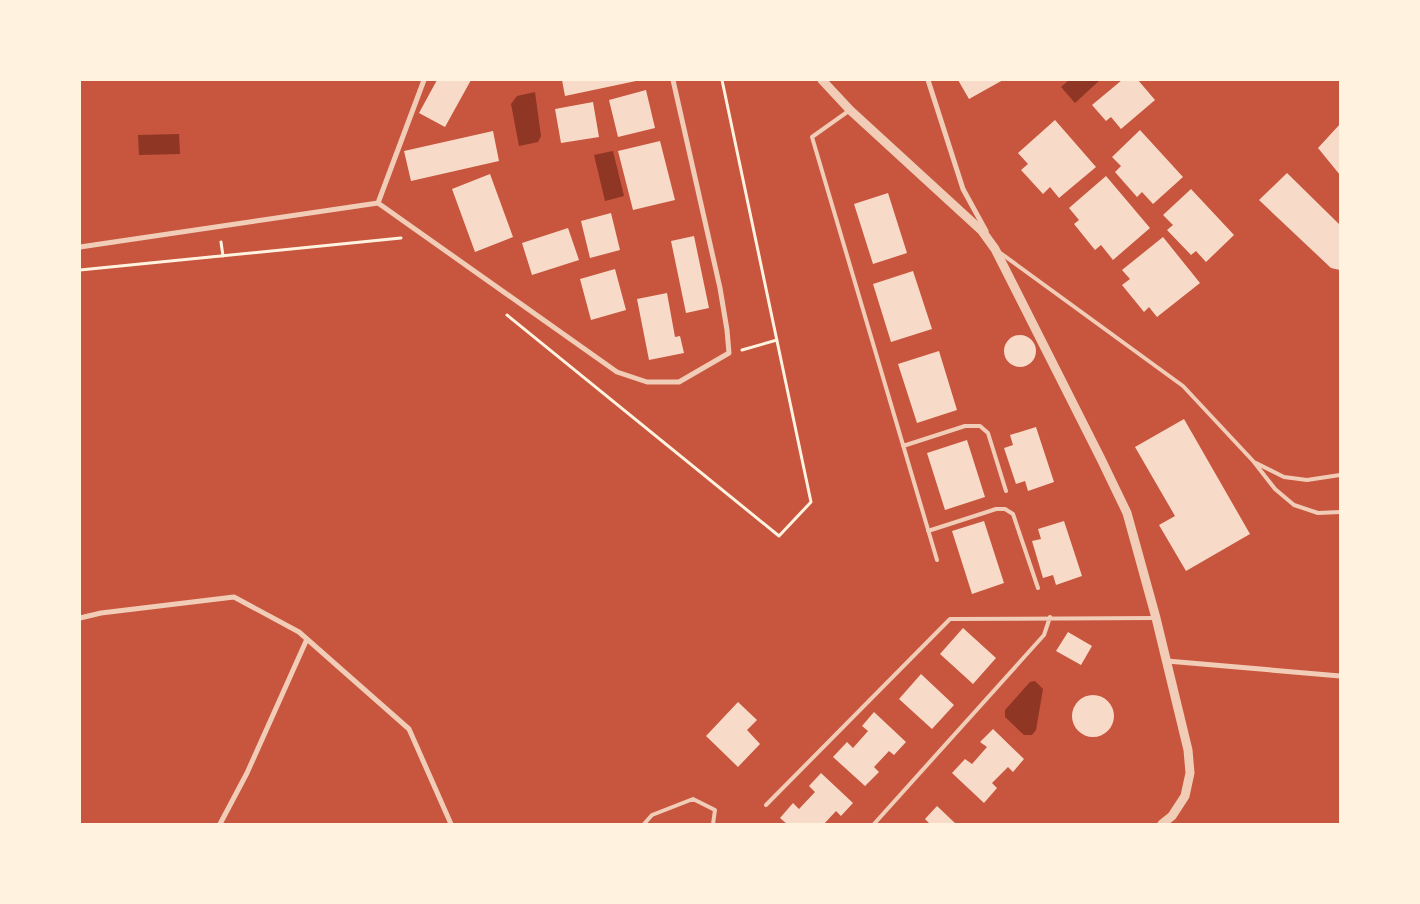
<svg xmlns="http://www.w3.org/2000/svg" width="1420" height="904" font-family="Signika,sans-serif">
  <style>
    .water { fill: #8f3625 }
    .building { fill: #f7dbc8 }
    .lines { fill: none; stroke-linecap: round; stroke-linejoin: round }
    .path { stroke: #fff3e0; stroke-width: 3 }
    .service { stroke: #f1ccb7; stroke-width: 4 }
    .minor { stroke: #f1ccb7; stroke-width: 5 }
    .tertiary { stroke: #f1ccb7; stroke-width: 9 }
  </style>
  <rect width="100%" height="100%" fill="#c8553d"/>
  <path class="water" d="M1069 80H1100L1075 103 1061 87Z
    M535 92 541 136 538 142 519 146 511 104 517 96Z
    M179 134 180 154 139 155 138 135Z
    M613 151 624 196 605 201 594 155Z
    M1035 681 1043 689 1036 730 1032 735H1024L1005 717V710L1030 682Z"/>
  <path class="building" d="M437 80H471L445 127 419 113Z
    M562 80H636V81L565 96Z
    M958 80H1003L969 99Z
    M1122 80H1138L1155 100 1121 129 1111 117 1106 121 1092 105Z
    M646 90 655 128 618 137 609 100Z
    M593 102 599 137 561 143 555 109Z
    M1055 120 1096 167 1059 198 1050 187 1043 194 1021 170 1028 164 1018 153Z
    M1340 124V175L1318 148Z
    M1140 130 1183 177 1153 204 1142 192 1137 197 1115 172 1121 166 1112 157Z
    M493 131 499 161 411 181 404 151Z
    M660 141 675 200 633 210 618 151Z
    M1287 173 1340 225V270L1331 268 1259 200Z
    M490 174 513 237 475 252 452 189Z
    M1106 176 1150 228 1113 260 1101 245 1095 250 1074 224 1079 220 1069 208Z
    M1191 189 1234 235 1206 262 1196 251 1191 255 1167 230 1173 225 1163 215Z
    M888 193 907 253 873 264 854 204Z
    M611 213 620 250 590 258 581 221Z
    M568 228 579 260 532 275 522 243Z
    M694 236 709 308 686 313 671 241Z
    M1163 237 1200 283 1157 317 1149 307 1144 312 1122 285 1130 279 1122 270Z
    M615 269 626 310 591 320 580 279Z
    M913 271 932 329 891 342 873 284Z
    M667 293 675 337 680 336 684 353 649 360 637 299Z
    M1004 351a16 16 0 1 1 32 0a16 16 0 1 1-32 0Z
    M939 351 957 410 917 423 898 364Z
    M1184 419 1250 534 1186 571 1159 525 1175 516 1135 447Z
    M1036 427 1054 482 1028 491 1025 481 1016 484 1004 448 1013 445 1010 435Z
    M967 440 985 497 945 510 927 453Z
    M984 521 1004 583 972 594 952 531Z
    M1064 521 1082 576 1056 585 1053 575 1043 578 1032 541 1041 539 1038 529Z
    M963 628 996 658 973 684 940 654Z
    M1068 632 1092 646 1081 665 1056 651Z
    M921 674 954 705 932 729 899 699Z
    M1072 716a21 21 0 1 1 42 0a21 21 0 1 1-42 0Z
    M738 702 757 720 747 730 760 744 738 767 706 736Z
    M874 712 906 742 894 755 889 751 874 767 879 772 865 786 833 757 847 742 853 748 868 731 862 726Z
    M993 729 1024 759 1013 772 1008 767 992 783 997 788 984 803 952 773 965 759 972 764 987 747 980 742Z
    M821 773 853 803 841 816 836 811 824 824H787L780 818 793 803 799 809 815 792 809 786Z
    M937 806 956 824H930L925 819Z"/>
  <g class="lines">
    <path class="path" d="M221 242 223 256
      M80 270 401 238
      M507 315 779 536 811 502 722 80
      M742 350 777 340"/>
    <path class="service" d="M850 110 812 137 937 560
      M999 252 1183 386 1254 462 1275 489 1294 505 1318 513 1340 512
      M903 446 965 426H980L988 433 1006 491
      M1256 463 1284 477 1307 480 1340 475
      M928 531 996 509H1005L1013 514 1038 588
      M766 805 950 619 1156 618
      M644 824 652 815 693 799 715 810 713 824
      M874 824 1044 635 1050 617"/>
    <path class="minor" d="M928 80 963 189 986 231
      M378 203 617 372 647 382H679L729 353 727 330 720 288 673 80
      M80 247 378 203 424 80
      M80 618 101 613 234 597 299 632 409 729 451 824
      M1167 661 1340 676
      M220 824 247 773 307 639"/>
    <path class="tertiary" d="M822 80 850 110 982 231 995 249 1101 459 1127 513 1156 618 1188 750 1190 773 1185 796 1172 816 1162 824"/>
  </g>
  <rect width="1420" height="904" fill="none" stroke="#fff3e0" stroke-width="162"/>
</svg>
